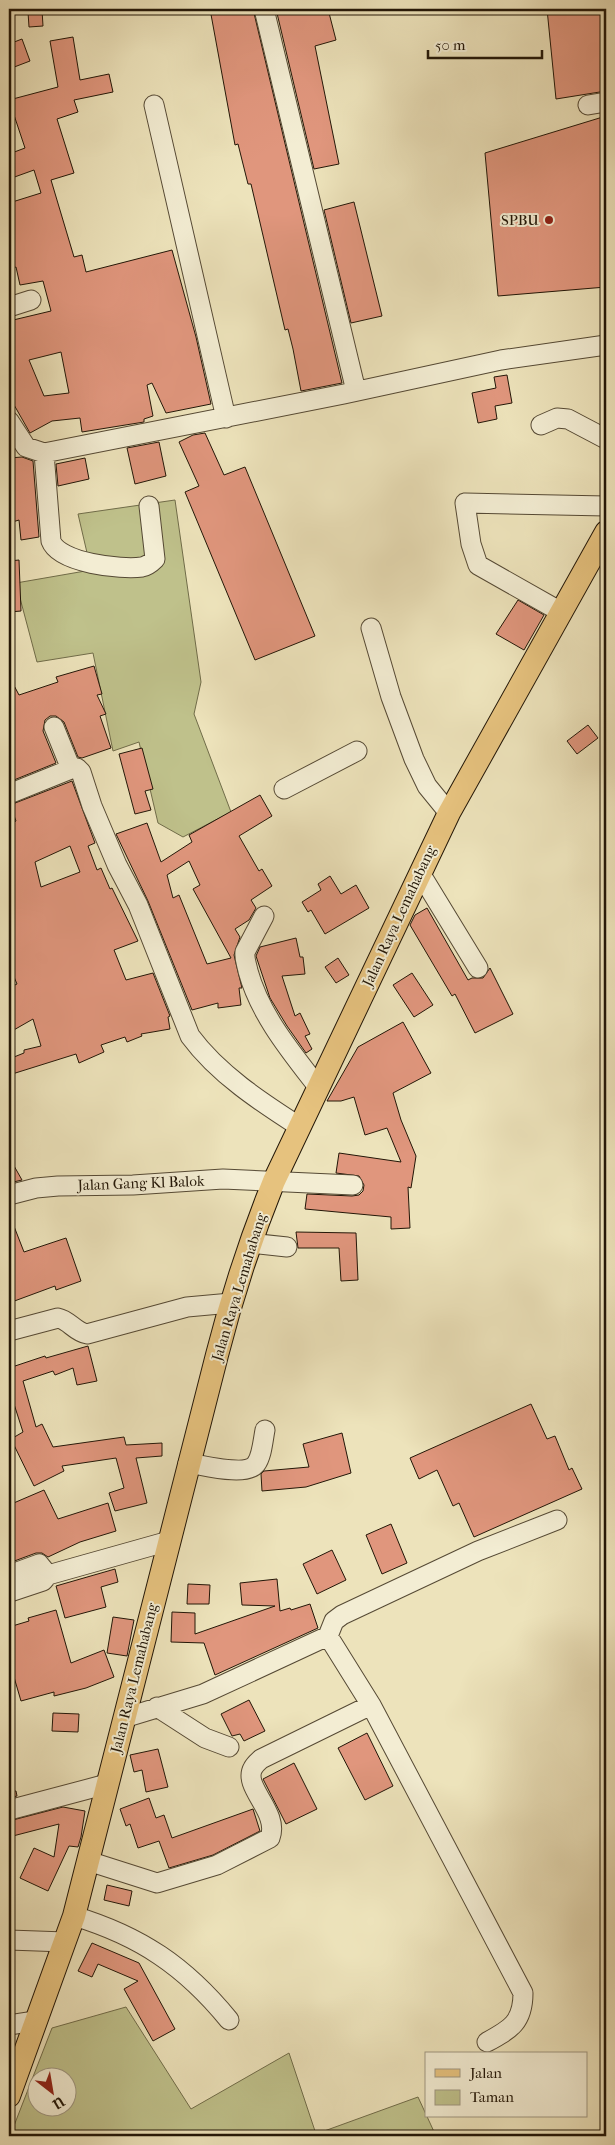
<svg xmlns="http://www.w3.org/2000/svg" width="615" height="2145" font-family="'IM FELL French Canon',serif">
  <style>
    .green { fill: #bfc18b; stroke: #706c49; fill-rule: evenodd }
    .building { fill: #e0967d; stroke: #221607; fill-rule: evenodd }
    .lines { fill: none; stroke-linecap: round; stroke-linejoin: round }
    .minor-casing { stroke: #554934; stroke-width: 21 }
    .major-casing { stroke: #221607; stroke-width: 24 }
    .minor { stroke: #f3edd3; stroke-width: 19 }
    .major { stroke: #e6c27e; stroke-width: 22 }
    .poi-dot { fill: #8f2418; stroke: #f3edd3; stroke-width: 2 }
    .labels { text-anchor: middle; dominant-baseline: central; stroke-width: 4; stroke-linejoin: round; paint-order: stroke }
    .poi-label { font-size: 15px; fill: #221607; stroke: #f3edd3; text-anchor: end }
    .street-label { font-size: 15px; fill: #221607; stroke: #f3edd3 }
  </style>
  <rect width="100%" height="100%" fill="#ede3bb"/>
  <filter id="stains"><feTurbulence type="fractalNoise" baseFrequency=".004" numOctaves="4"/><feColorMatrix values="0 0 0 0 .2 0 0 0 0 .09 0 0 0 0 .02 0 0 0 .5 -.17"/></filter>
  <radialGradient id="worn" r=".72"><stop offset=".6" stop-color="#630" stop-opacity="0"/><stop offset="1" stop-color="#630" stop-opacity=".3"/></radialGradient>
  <path class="green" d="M175 500 201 682 194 714 231 812 183 837 158 823 139 742 113 751 93 653 37 662 16 583 91 570 78 514Z
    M126 2007 191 2109 289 2053 316 2134 418 2097 436 2136H10L52 2028ZM38 2078H68V2108H38Z"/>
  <path class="building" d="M210 9H253L342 383 301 391 293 349 288 329 285 330 251 184H248L238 144 235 145Z
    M276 9H328L336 40 315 46 339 164 314 169Z
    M547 9H606V91L556 99Z
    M42 10 43 26 29 27 28 12Z
    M73 37 80 80 109 74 113 92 74 100 78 112 57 119 74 173 51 180 74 257 82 255 86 272 172 250 196 337 211 404 166 413 152 383 147 385 153 416 144 419V422L82 432 80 418 52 421 30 433 9 396V321L51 311 43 281 20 285 16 267 9 269V203L41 193 34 170 9 179V154L25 148 9 100 58 87 50 41ZM61 352 69 393 44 396 29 360Z
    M22 39 30 61 9 69V44Z
    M606 116V287L498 296 485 153Z
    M354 202 382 316 351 323 324 210Z
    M507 375 512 403 495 406 497 419 478 423 472 393 496 388 494 377Z
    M205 433 224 475 245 467 315 636 255 660 185 492 199 486 179 442 193 435Z
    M159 442 166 476 135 484 127 448Z
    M22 457 33 461 39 537 21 540 19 520 9 523V458Z
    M85 458 89 479 58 486 56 464Z
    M19 560 21 611 9 612V561Z
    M518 600 544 615 524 650 496 634Z
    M94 666 102 694 97 695 106 714 100 716 111 748 82 758 78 757 64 722 56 716H50L45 720 43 731 56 763 9 782V676L19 695 58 682 56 677Z
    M588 725 598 738 577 754 567 741Z
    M142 748 153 789 145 791 151 810 135 814 119 754Z
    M72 781 95 843 88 846 97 870 101 868 110 889 112 888 138 941 114 950 126 980 153 973 170 1016 168 1017 170 1029 141 1034 142 1036 127 1042 125 1037 101 1045 104 1052 79 1063 76 1054 9 1075V1059L24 1053V1050L41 1046 33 1019 12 1031 9 1024V988L17 984 9 965V825L16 821 10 805ZM70 846 80 872 41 887 35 862Z
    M260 795 272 816 239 836 259 871 262 869 272 886 251 900 256 908 249 920 235 929 240 937 234 955 242 988H239L241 1005 218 1008V1003L192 1010 148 901 116 834 147 823 161 862 192 842 189 835ZM189 861 200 885 193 889 231 958 207 964 179 895 173 898 167 875Z
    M330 876 341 894 356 885 369 908 325 934 311 910 308 912 302 902 321 890 318 884Z
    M427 908 468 980 472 978H483L490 968 513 1014 475 1033 455 994 452 996 410 925 415 915Z
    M296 938 300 957H303L305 974 282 976 295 1016 300 1013 310 1034 305 1036 312 1049 306 1053 287 1026 270 998 256 956 260 947Z
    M338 958 349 975 336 983 325 967Z
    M412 973 433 1005 414 1017 393 985Z
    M403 1022 431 1073 393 1093 401 1120 416 1156 411 1188 408 1187 410 1228 391 1229V1217L305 1209 307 1194 352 1196 359 1195 363 1191 364 1185 359 1176 336 1173 339 1153 401 1162 387 1128 365 1135 354 1097 341 1101H327L358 1047Z
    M9 1157 22 1180 9 1183Z
    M9 1216H10L24 1252 66 1238 81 1281 56 1290 55 1286 9 1303Z
    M296 1232 356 1233 358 1280 341 1281 339 1248H298Z
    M88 1346 97 1381 77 1385 73 1368 55 1375 53 1371 23 1381 36 1427 42 1424 53 1447 124 1437 126 1445 162 1443V1456L136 1458 147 1503 115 1511 109 1493 124 1488 116 1458 62 1466 64 1471 34 1486 11 1439 23 1432 13 1401 9 1402V1368L45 1356 46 1358Z
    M531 1404 547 1439 555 1436 569 1470 572 1468 582 1489 474 1537 459 1503 453 1506 437 1470 419 1479 410 1458Z
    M342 1433 351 1473 306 1487 262 1491 261 1474 264 1471 309 1467 303 1444Z
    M44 1490 58 1519 108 1503 116 1531 80 1542 48 1557 42 1553H36L9 1563V1505Z
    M391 1524 407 1563 382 1574 366 1535Z
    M332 1550 346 1580 317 1594 303 1564Z
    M115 1569 118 1582 101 1587 106 1607 65 1618 56 1586Z
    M277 1579 280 1611 290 1608 291 1610 310 1604 318 1628 215 1675 204 1643 171 1642 172 1612 195 1613V1634L275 1606 242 1605 240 1583Z
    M188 1584 210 1585 209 1604H187Z
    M56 1610 71 1663 104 1650 114 1677 86 1688 54 1696V1692L21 1701 9 1660V1627L29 1621 28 1618Z
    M113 1617 134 1620 127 1656 107 1653Z
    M249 1700 265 1731 244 1741 240 1734 232 1736 221 1714Z
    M53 1713 79 1714 78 1732 52 1731Z
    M367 1733 393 1786 365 1800 338 1748Z
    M158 1749 168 1787 146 1792 142 1770 134 1772 130 1755Z
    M294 1763 317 1809 286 1824 263 1779Z
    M9 1791H16L17 1796 9 1798Z
    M149 1798 156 1818 164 1815 172 1838 253 1809 260 1831 213 1855 169 1868 159 1841 138 1848 130 1824 126 1826 120 1809Z
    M63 1807 85 1811 81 1837 78 1847 69 1846 48 1891 20 1878 34 1848 54 1857 59 1824 9 1837V1821Z
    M107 1885 132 1891 129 1906 104 1900Z
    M92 1943 139 1963 175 2029 153 2041 124 1989 138 1981 98 1964 92 1977 78 1971Z"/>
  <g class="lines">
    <g class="minor-casing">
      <path id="minor" d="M264 9 356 391
        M154 105 226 418
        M588 105 606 102
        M9 307 31 300
        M9 421 26 447 44 453 344 394 501 360 606 345
        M541 425 557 418 568 419 606 439
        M44 453 51 541C59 563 121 570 142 567 147 566 151 563 155 559L149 506
        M561 612 478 565 471 544 465 503 606 506
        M371 628 391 697 414 759 427 786 449 813
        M54 727 71 769
        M284 789 357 751
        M9 794 71 769 77 768 81 772 92 806 117 865 138 905 190 1036C218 1074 261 1102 300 1127
        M420 873 478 968
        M264 916 245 952C244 959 247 965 248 971 260 1015 291 1052 318 1087
        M9 1195 36 1188 58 1186 133 1185 223 1179 353 1185
        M250 1243 287 1247
        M9 1331 58 1318C69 1320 75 1332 87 1334L187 1307 231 1303
        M188 1463C203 1465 246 1477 256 1464 262 1456 263 1440 265 1430
        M9 1575 39 1564 48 1575
        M10 1592 43 1581 48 1575 169 1541
        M328 1636 371 1705 523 1993C523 2022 511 2029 487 2042
        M157 1707 205 1738 229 1747
        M124 1718 203 1694 328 1636 334 1621 342 1615 478 1551 557 1520
        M9 1810 107 1784
        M88 1861 157 1883 217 1865 270 1838C280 1812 242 1787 253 1768 255 1764 259 1761 261 1759L371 1705
        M74 1916C140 1936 185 1966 229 2020
        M9 1940 65 1942
        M9 2025 35 2021"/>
    </g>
    <g class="major-casing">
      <path id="major" d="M9 2096 74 1916 217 1355C232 1296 251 1238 274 1181L449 813 606 532"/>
    </g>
    <use href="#minor" class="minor"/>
    <use href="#major" class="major"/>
  </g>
  <circle class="poi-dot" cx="549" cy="220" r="5"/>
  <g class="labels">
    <g class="poi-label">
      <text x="539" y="220">SPBU</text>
    </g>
    <g class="street-label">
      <text transform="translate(399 916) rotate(-65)">Jalan Raya Lemahabang</text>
      <text transform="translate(141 1183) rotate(-2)">Jalan Gang Kl Balok</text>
      <text transform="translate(239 1287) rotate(-73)">Jalan Raya Lemahabang</text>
      <text transform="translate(134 1678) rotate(-76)">Jalan Raya Lemahabang</text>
    </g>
  </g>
  <rect width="615" height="2145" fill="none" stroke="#ede3bb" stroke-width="30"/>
  <rect x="10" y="10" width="595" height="2125" fill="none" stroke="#221607" stroke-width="2.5"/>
  <rect x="15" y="15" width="585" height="2115" fill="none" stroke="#221607"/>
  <rect x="425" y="2052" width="162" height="65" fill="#f3edd3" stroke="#9f9781"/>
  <rect x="435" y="2069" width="25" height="8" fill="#e6c27e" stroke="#9f9781"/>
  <text x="470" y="2078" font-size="15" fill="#221607">Jalan</text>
  <rect x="435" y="2090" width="25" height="15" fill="#bfc18b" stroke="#9f9781"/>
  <text x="470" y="2102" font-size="15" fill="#221607">Taman</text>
  <g transform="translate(52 2092) rotate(149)"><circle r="24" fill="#f3edd3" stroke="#9f9781"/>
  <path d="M0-4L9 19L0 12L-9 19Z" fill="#8f2418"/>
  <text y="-8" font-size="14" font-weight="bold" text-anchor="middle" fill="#221607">U</text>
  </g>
  <path d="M428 50v8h114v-8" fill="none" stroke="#221607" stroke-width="2.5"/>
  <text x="435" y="50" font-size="15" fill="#221607" stroke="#f3edd3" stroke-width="4" paint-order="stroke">50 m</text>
  <rect width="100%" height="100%" filter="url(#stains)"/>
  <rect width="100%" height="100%" fill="url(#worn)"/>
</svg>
